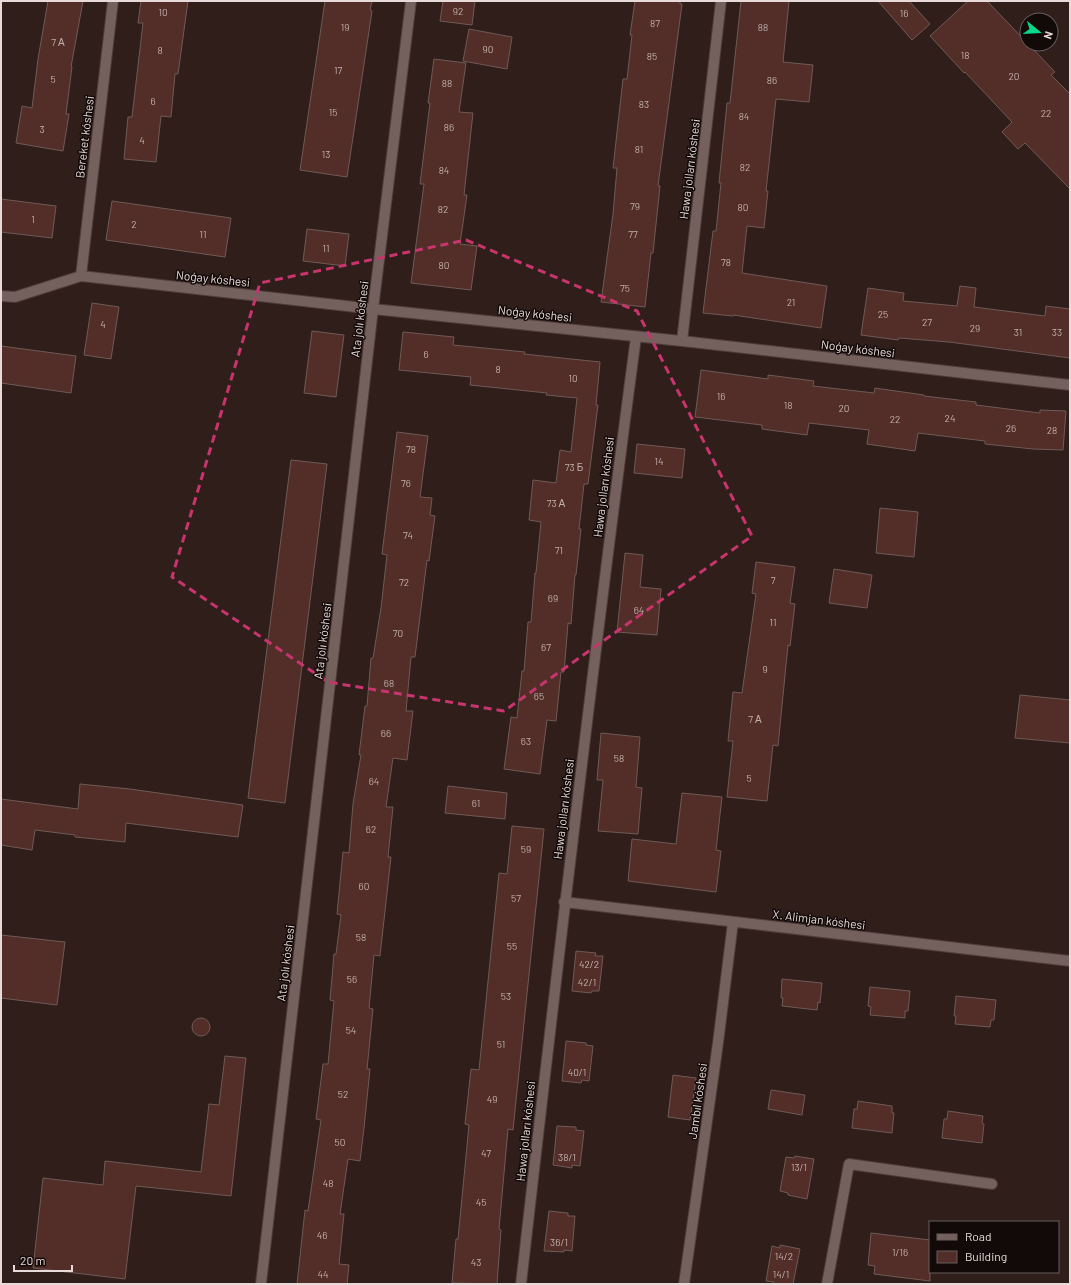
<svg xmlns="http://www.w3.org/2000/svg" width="1071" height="1285" font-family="Barlow,sans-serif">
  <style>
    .building { fill: #532e28; stroke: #6f5a56 }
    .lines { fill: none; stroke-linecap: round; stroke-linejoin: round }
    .street-casing { stroke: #4d3c39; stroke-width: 12 }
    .street { stroke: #74605d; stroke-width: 10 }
    .marked { fill: none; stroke: #c8356e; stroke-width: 3; stroke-dasharray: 8 5; stroke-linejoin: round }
    .labels { text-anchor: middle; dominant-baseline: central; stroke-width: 3; stroke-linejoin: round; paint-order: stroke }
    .number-label { font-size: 10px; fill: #c2afac }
    .street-label { font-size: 12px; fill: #e7dad8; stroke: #120a09 }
  </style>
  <rect width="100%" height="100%" fill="#301e1b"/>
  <path class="building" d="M48 1H83L71 67H72L66 114H69L63 151 16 143 22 106 32 108 38 59Z
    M141 1H188L178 74H175L171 117 161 116 156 162 124 159 128 117H132L143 23H138Z
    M325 1H372L370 10 372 11 347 177 300 170Z
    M443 1H475L472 25 440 21Z
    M635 1H680V4H682L658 186H660L653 253H651L645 307 601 302 613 214 617 168H613L623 79H627L632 35H630Z
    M741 1H789L783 62 813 65 809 102 776 99 766 191H768L764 228 747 226 742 273 827 286 821 328 733 315V316L703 313 713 231H716L721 183H719L727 103H730Z
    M878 1H909L930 24 912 40Z
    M968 1H987L1055 72 1051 75 1070 94V189L1025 143 1018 149 1002 132 1012 122 965 72 964 73 930 36Z
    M469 29 512 37 507 69 463 61Z
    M434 59 466 63 459 112 473 113 464 195H467L460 244 477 246 471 290 411 283 424 184H420L430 103H428Z
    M1 199 56 206 52 238 1 232Z
    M112 201 231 218 225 257 106 240Z
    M307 229 349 234 345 266 303 261Z
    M960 286 976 288 974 307 1045 316 1046 306 1070 309V358L949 342 899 338 898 340 861 335 868 288 904 293 903 301 957 306Z
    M92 303 119 307 111 359 84 355Z
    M312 331 344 335 336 397 304 393Z
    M403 332 454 337 453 345 525 352 524 354 600 362 596 405H598L592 452 588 484H584L579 529H581L576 575H575L571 624 568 623 564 672H561L556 721 547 720 540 774 504 769 511 717 517 718 522 671H524L528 622H531L535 573H536L541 522 529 520 533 480 556 483 560 450 571 452 577 398 546 395 547 393 470 385 471 377 399 370Z
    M1 346 76 356 71 393 1 383Z
    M701 370 768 379V375L814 381 813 386 874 393 875 388 924 395V396L976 402V405L1040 413V410L1066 411 1063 450 1033 449 985 444V441L918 433 915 451 867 444 869 430 809 423 807 435 762 429V425L695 417Z
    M397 432 428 436 420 497 432 498 430 515 435 516 429 561 427 560 415 657H411L406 711H413L407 760 393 758 386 807H393L388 857H391L380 956 374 955 369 1008 373 1009 367 1069H370L364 1128 360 1161 348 1159 340 1214H344L339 1264 349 1265 347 1284H297L305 1210 308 1211 321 1120 316 1119 323 1064H328L334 1001 330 1000 334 954H336L341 915 337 914 343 852 349 853 353 804 361 755H359L365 706H367L371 658H373L381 608 387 555 382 554Z
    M637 444 685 449 682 478 634 473Z
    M291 460 327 464 285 803 248 798Z
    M880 508 918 512 914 557 876 553Z
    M625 553 643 555 640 587 661 589 657 635 617 632Z
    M756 562 795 567 790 603 795 604 790 646 788 645 778 746 773 745 767 801 727 797 733 741H728L733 692 742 693 756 594 752 593Z
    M834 569 872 575 867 608 829 603Z
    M1020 695 1070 700V743L1015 738Z
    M601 733 640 737 636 787 642 788 638 834 598 831 603 780H597Z
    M80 784 130 789 243 805 238 837 126 823 125 842 75 837V835L35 830 32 850 1 845V799L78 809Z
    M448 786 507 793 505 819 445 813Z
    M682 793 722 797 716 850 721 851 716 892 628 881 632 839 676 844Z
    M512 826 544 829 513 1130 508 1129 499 1229 501 1230 497 1284 452 1283 456 1239H458L469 1125 465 1124 471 1069 479 1070 499 873 507 874Z
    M1 935 65 942 57 1005 1 998Z
    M576 951 596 953 595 956H603L599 991H592L591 993 572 991Z
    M782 979 822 983 820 1003 818 1002 817 1010 782 1006 783 998H781Z
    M870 987 910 991 908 1011H905V1018L870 1015 871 1007 868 1006Z
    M956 996 996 1000 994 1020H991L990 1027 955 1024 956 1016H954Z
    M192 1027a9 9 0 1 1 18 0a9 9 0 1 1-18 0Z
    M566 1041 586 1043V1045L593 1046 589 1081 582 1080 581 1083 562 1081Z
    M225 1056 246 1058 231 1196 136 1186 125 1279 33 1268 43 1178 103 1185 105 1161 201 1172 209 1104 219 1105Z
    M673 1075 696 1078 690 1120 668 1117Z
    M771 1090 805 1095 802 1115 768 1109Z
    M858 1101 892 1106V1113H894L892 1133 852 1128 854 1109H857Z
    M948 1111 983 1116 982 1123 984 1124 982 1143 942 1138 944 1119H947Z
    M557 1126 576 1127V1130L584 1131 580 1166 572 1165V1168L553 1165Z
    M795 1156 814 1159 807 1199 788 1195V1193L780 1191 786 1157 794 1158Z
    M549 1211 568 1213V1216H575L572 1251 564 1250V1252L544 1251Z
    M871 1233 930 1240V1281L874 1274 875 1266 868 1265Z
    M780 1245 800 1249 793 1284H774V1282L766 1281 772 1246 780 1248Z"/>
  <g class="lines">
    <g class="street-casing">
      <path id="street" d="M81 276 113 1
        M1 296 15 297 81 276 373 309 682 341 1070 385
        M682 341 721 1
        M564 902 1070 961
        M261 1284 373 309 411 1
        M521 1284C557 968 594 652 636 337
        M684 1284 718 1043 733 922
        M827 1284 849 1164 992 1184"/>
    </g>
    <use href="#street" class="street"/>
  </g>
  <path class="marked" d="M466 240 637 311 752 536 504 711 328 682 172 577 260 283Z"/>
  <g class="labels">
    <g class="number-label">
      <text x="458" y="11">92</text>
      <text x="163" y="12">10</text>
      <text x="904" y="13">16</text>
      <text x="655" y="23">87</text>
      <text x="345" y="27">19</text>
      <text x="763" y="27">88</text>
      <text x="58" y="42">7 А</text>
      <text x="488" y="49">90</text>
      <text x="160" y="50">8</text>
      <text x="965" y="55">18</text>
      <text x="652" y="56">85</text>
      <text x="338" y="70">17</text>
      <text x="1014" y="76">20</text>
      <text x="53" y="79">5</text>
      <text x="772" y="80">86</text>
      <text x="447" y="83">88</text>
      <text x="153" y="101">6</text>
      <text x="644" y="104">83</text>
      <text x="333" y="112">15</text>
      <text x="1046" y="113">22</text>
      <text x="744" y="116">84</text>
      <text x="449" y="127">86</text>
      <text x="42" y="129">3</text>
      <text x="142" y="140">4</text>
      <text x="639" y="149">81</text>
      <text x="326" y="154">13</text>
      <text x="745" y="167">82</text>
      <text x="444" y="170">84</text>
      <text x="635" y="206">79</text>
      <text x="743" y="207">80</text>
      <text x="443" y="209">82</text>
      <text x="33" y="219">1</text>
      <text x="134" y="224">2</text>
      <text x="203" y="234">11</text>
      <text x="633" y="234">77</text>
      <text x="326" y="248">11</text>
      <text x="726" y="262">78</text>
      <text x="444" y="265">80</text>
      <text x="625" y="288">75</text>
      <text x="791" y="302">21</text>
      <text x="883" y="314">25</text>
      <text x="927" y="322">27</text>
      <text x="103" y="324">4</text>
      <text x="975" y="328">29</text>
      <text x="1018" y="332">31</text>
      <text x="1057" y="332">33</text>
      <text x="426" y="354">6</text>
      <text x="498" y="369">8</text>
      <text x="573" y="378">10</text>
      <text x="721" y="396">16</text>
      <text x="788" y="405">18</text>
      <text x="844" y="408">20</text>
      <text x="950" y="418">24</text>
      <text x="895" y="419">22</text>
      <text x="1011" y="428">26</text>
      <text x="1052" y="430">28</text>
      <text x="411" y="449">78</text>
      <text x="659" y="461">14</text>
      <text x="574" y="467">73 Б</text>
      <text x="406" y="483">76</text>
      <text x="556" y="503">73 А</text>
      <text x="408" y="535">74</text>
      <text x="559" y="550">71</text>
      <text x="773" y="580">7</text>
      <text x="404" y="582">72</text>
      <text x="553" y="598">69</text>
      <text x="639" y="610">64</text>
      <text x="773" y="622">11</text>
      <text x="398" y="633">70</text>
      <text x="546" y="647">67</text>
      <text x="765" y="669">9</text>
      <text x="389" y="683">68</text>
      <text x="539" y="696">65</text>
      <text x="755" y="719">7 А</text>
      <text x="386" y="733">66</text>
      <text x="526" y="741">63</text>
      <text x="619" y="758">58</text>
      <text x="749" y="778">5</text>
      <text x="374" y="781">64</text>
      <text x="476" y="803">61</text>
      <text x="371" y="829">62</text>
      <text x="526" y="849">59</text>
      <text x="364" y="886">60</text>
      <text x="516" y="898">57</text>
      <text x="361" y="937">58</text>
      <text x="512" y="946">55</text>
      <text x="589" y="964">42/2</text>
      <text x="352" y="979">56</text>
      <text x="587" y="982">42/1</text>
      <text x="506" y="996">53</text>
      <text x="351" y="1030">54</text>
      <text x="501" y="1044">51</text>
      <text x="577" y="1072">40/1</text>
      <text x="343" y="1094">52</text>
      <text x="492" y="1099">49</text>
      <text x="340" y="1142">50</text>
      <text x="486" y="1153">47</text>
      <text x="567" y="1157">38/1</text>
      <text x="799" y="1167">13/1</text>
      <text x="328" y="1183">48</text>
      <text x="481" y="1202">45</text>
      <text x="322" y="1235">46</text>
      <text x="559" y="1242">36/1</text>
      <text x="900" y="1252">1/16</text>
      <text x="784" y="1256">14/2</text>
      <text x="476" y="1262">43</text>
      <text x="323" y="1274">44</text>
      <text x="781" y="1274">14/1</text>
    </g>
    <g class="street-label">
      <text transform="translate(84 137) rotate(-83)">Bereket kóshesi</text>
      <text transform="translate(689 169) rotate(-83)">Hawa jolları kóshesi</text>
      <text transform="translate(213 278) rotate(6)">Noǵay kóshesi</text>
      <text transform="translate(535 313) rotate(6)">Noǵay kóshesi</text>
      <text transform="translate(359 319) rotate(-83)">Ata jolı kóshesi</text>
      <text transform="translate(858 348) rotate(7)">Noǵay kóshesi</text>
      <text transform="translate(603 487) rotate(-83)">Hawa jolları kóshesi</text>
      <text transform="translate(322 641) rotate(-83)">Ata jolı kóshesi</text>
      <text transform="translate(563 809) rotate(-83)">Hawa jolları kóshesi</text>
      <text transform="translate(819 919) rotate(7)">X. Alimjan kóshesi</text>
      <text transform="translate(285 963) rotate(-83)">Ata jolı kóshesi</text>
      <text transform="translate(697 1101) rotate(-82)">Jambıl kóshesi</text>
      <text transform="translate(525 1131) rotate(-84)">Hawa jolları kóshesi</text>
    </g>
  </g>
  <rect width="1071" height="1285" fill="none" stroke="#e7dad8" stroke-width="4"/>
  <rect x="929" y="1221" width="130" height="52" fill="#120a09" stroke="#675d5c"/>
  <rect x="937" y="1234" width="20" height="6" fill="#74605d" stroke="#675d5c"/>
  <text x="965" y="1241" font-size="12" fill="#e7dad8">Road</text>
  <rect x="937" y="1251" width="20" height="12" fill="#532e28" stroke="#675d5c"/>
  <text x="965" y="1261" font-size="12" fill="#e7dad8">Building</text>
  <g transform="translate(1039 32) rotate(108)"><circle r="19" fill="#120a09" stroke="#675d5c"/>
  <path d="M0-3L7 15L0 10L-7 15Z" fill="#06d98b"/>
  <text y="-6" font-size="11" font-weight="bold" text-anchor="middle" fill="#e7dad8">N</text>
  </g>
  <path d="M14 1265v6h58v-6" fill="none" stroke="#e7dad8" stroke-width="2"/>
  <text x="20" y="1265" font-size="12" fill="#e7dad8" stroke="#120a09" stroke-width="3" paint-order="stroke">20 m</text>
</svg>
